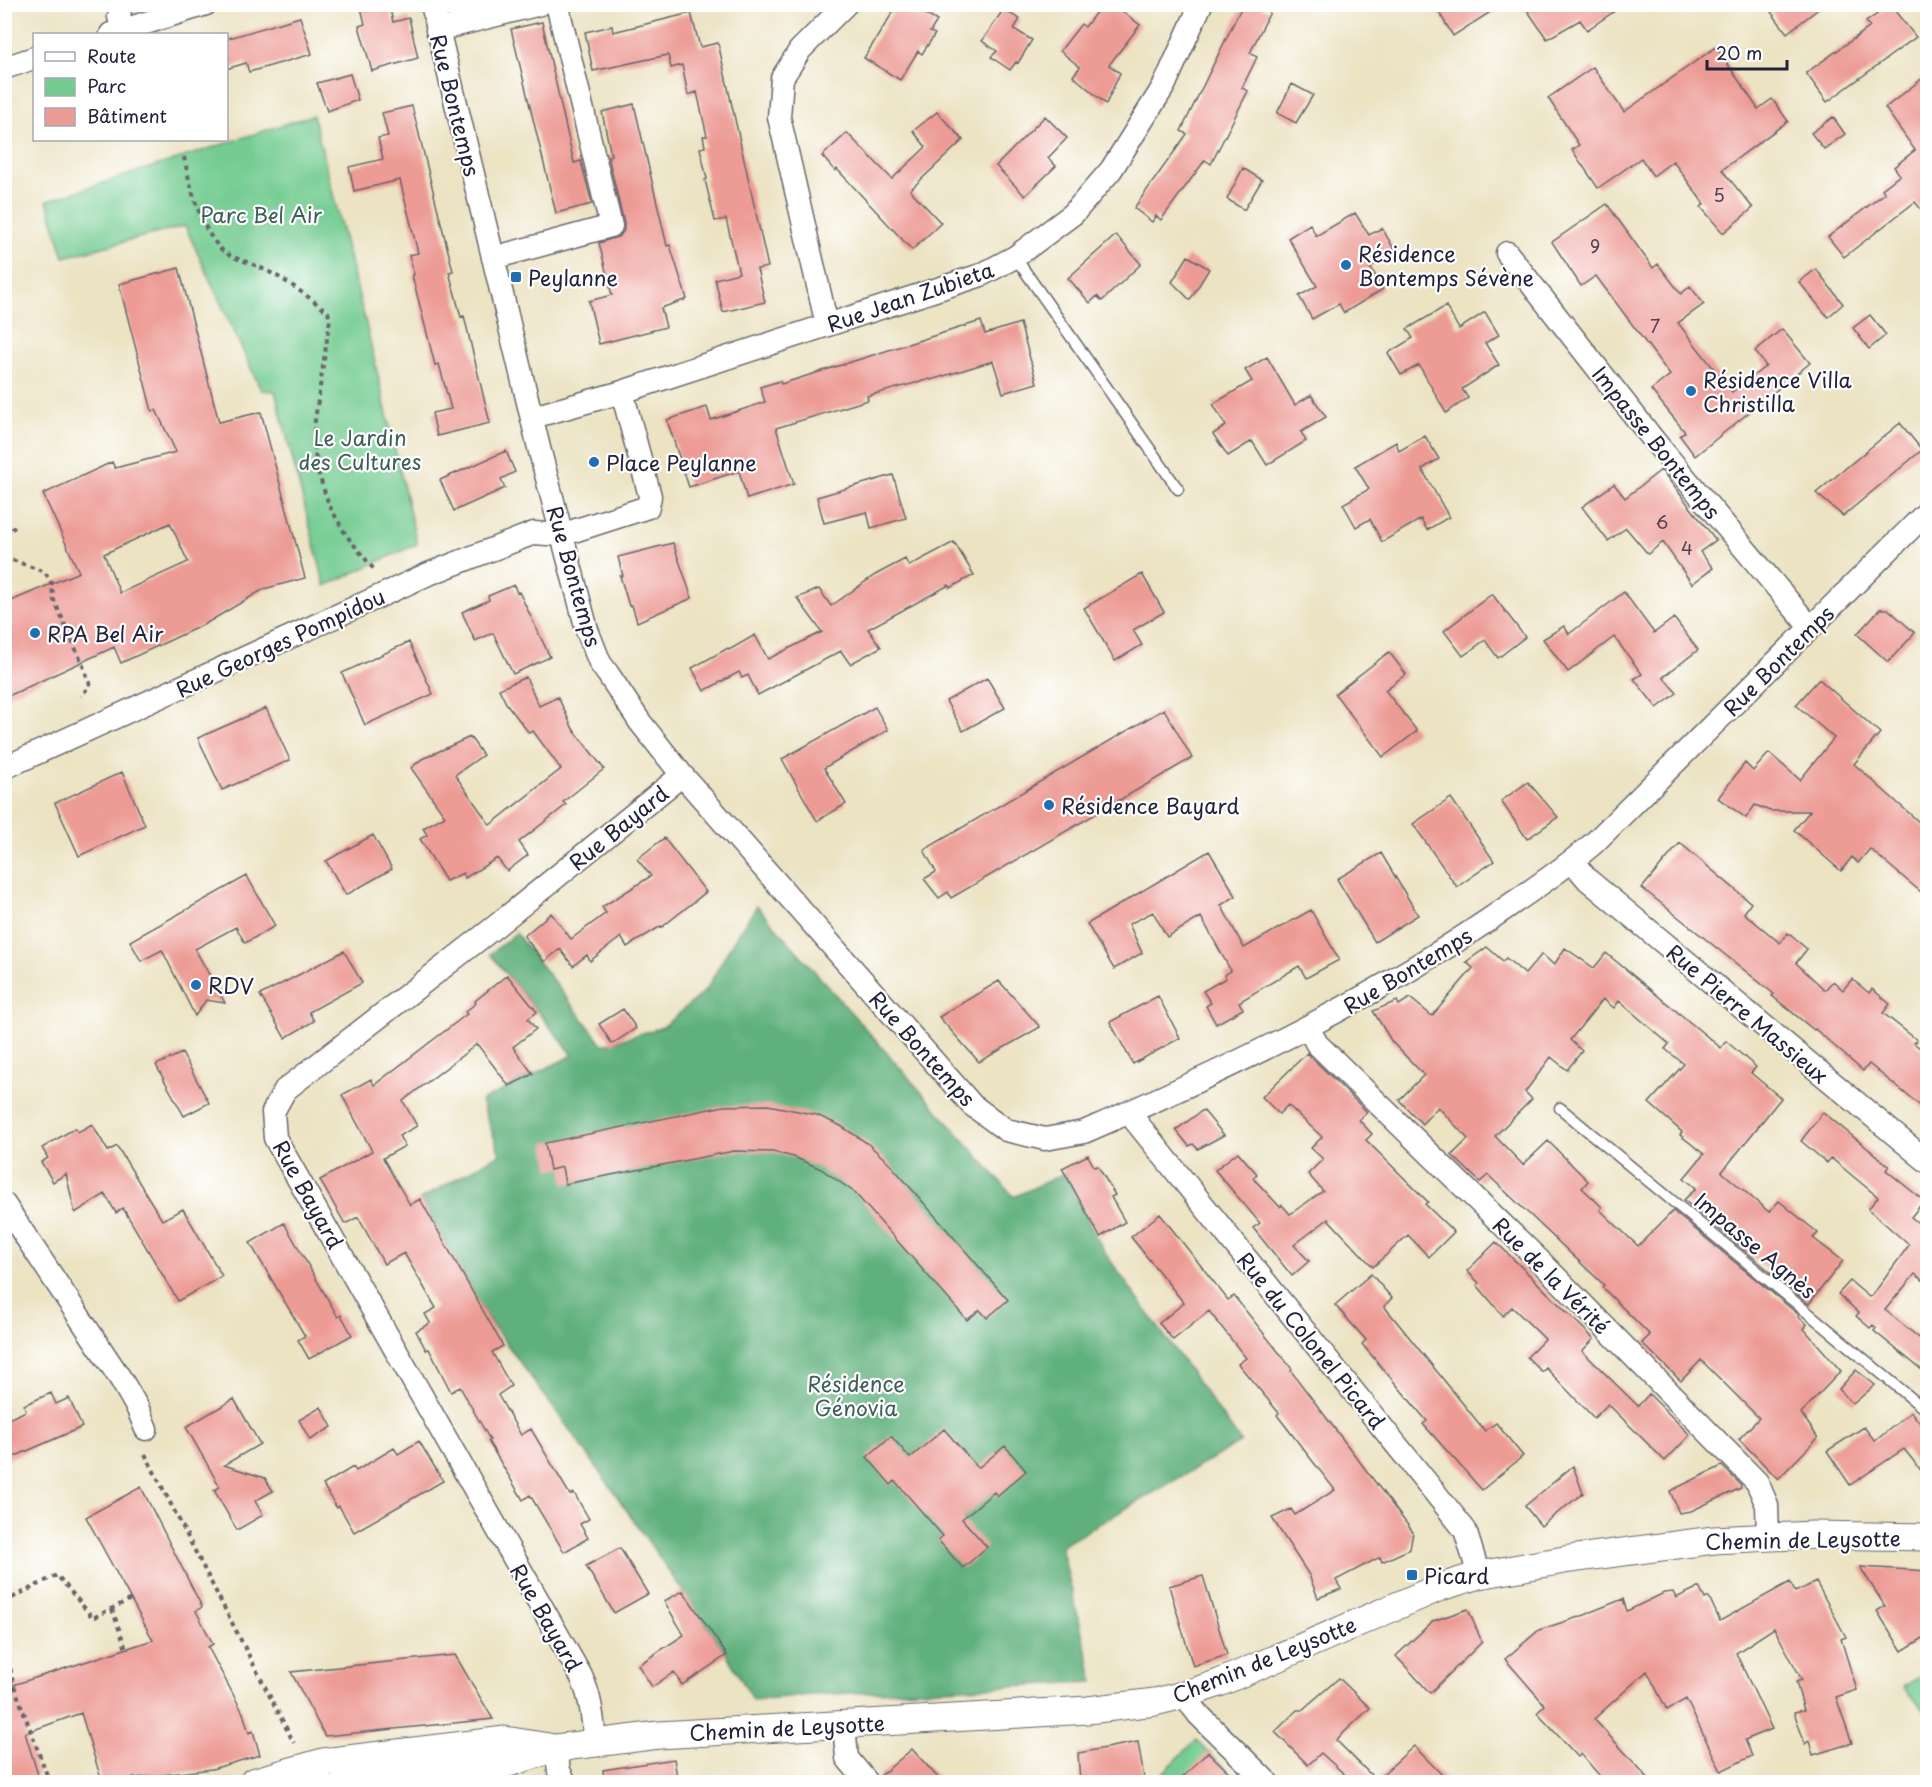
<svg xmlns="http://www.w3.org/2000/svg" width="1932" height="1787" font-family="'Playpen Sans',sans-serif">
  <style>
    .green { fill: #74cc92; stroke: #4b7766; stroke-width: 1.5 }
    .forest { fill: #5fb07c; stroke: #40695c; stroke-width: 1.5 }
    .building { fill: #ed9b95; fill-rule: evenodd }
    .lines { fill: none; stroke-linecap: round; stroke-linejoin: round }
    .service-casing { stroke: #69666b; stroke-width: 13 }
    .minor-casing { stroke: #69666b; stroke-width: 25 }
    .tertiary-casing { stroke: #69666b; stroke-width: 29 }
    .path { stroke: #69666b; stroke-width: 4; stroke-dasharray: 4.5 4.5; stroke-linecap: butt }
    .service { stroke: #fff; stroke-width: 10 }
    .minor { stroke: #fff; stroke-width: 22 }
    .tertiary { stroke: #fff; stroke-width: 27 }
    .poi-dot { fill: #1f6fb2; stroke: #fff; stroke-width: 2 }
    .labels { text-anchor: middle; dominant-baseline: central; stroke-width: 4.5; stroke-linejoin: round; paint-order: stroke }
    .number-label { font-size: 18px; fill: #554052 }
    .street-label { font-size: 21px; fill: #22223b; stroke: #fff }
    .park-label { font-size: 21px; fill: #3f5e59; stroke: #fff }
    .poi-label { font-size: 21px; fill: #22223b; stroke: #fff; text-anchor: start }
  </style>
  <rect width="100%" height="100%" fill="#fff"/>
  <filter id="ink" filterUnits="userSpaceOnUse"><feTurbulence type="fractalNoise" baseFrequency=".0167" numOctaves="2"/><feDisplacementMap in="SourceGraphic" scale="12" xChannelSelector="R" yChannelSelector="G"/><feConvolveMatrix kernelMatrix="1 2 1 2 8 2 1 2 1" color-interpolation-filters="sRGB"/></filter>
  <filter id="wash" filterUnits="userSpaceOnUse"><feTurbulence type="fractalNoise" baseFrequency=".008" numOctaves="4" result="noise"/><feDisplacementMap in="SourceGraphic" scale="24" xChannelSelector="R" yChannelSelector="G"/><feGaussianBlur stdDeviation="1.35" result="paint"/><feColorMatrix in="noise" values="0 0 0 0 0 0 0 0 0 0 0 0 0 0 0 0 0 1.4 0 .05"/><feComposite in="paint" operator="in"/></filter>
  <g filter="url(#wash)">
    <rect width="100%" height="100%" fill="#ece3c3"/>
    <path class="green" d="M313 115 366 324 417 544 325 586 275 391 261 390 185 226 64 257 47 201Z
      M1927 1672V1714L1903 1687Z
      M1196 1740 1239 1782H1154Z"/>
    <path class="forest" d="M757 906 1014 1197 1065 1173 1090 1225 1107 1256 1241 1442 1061 1546 1094 1682 811 1695 753 1700 727 1655 591 1459 486 1316 421 1199 500 1154 481 1101 573 1055 490 954 516 933 603 1045 663 1027 706 990 735 938Z"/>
    <g id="blocks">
      <path class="building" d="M360 4H389L393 22 409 18 418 58 372 71 359 26 365 24Z
        M898 4H909L937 21 930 32 935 34 922 54 918 51 900 80 864 58Z
        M1102 4H1113L1140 25 1109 65 1120 73 1106 104 1073 76 1080 67 1060 51 1081 24 1085 27Z
        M1243 4H1257L1270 12 1250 53 1257 57 1242 88 1248 91 1211 164 1205 160 1161 220 1156 216 1152 222 1134 208 1187 134 1181 131Z
        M1434 4H1503L1453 36Z
        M1523 4H1625L1587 30 1580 20 1547 39Z
        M1765 4H1825L1787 33Z
        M1890 5 1916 37 1827 102 1806 73 1870 27 1866 22Z
        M1003 10 1020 19 1014 29 1032 40 1018 63 1016 62 1010 70 991 57 997 51 982 41Z
        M691 13 700 47 718 43 768 267 757 269 765 302 723 312 715 279 739 273 726 219 715 221 705 180 707 179 700 148 705 147 703 136H707L697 92 688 95 682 65 671 68 668 55 593 71 585 32 612 26 613 32Z
        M300 17 312 54 249 72 246 63 226 69V39Z
        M542 22 574 163 581 161 592 204 556 213 511 29Z
        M1716 47 1758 109 1772 99 1788 121 1722 170 1753 208 1723 233 1701 207 1704 204 1673 161 1653 176 1641 158 1598 188 1572 150 1579 145 1548 98 1593 67 1624 112Z
        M350 74 358 100 327 111 317 83Z
        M1928 74V218L1915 202 1844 257 1828 237 1885 193 1882 189 1900 175 1894 167 1915 150 1885 108Z
        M1292 84 1313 95 1296 123 1277 113Z
        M634 104 667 246 670 245 687 299 661 308 666 327 599 344 589 301 612 295 599 243 620 236 624 230V223L608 156 611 155 602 112Z
        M412 106 453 271 449 272 461 317 464 316 490 423 437 436 432 413 451 409 439 364 435 365 412 275H414L409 255 418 253 400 180 354 191 349 167 383 159 378 138 388 136 382 113Z
        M937 112 963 140 910 190 941 223 912 250 837 169 835 171 822 156 847 133 892 179 926 147 913 131Z
        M1045 116 1067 138 1048 158 1056 166 1025 196 996 166Z
        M1833 117 1845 134 1824 149 1811 133Z
        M1243 168 1262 180 1244 210 1227 199Z
        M1607 204 1653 268 1658 264 1681 294 1690 286 1704 304 1678 323 1732 392 1766 366 1755 351 1782 329 1810 363 1695 456 1680 436 1685 432 1651 390 1670 375 1596 276 1581 286 1552 242Z
        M1355 213 1369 235 1382 228 1395 251 1370 267 1383 289 1344 313 1339 304 1312 319 1299 296 1317 286 1288 238 1310 224 1316 236Z
        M1116 235 1141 264 1102 301 1097 296 1090 303 1068 278Z
        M1188 256 1209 269 1190 300 1172 282Z
        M179 268 219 422 261 412 305 578 264 589 205 624 121 663 114 647 4 698V604L79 572 43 494 112 462 115 468 176 452 156 410 152 411 119 284ZM170 523 188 562 120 593 104 554Z
        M1816 269 1843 304 1828 317 1799 282Z
        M1446 306 1459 329 1485 312 1499 335 1485 343 1499 365 1462 389 1468 398 1446 413 1419 365 1401 375 1388 353 1413 338 1407 329Z
        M1870 315 1886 335 1869 349 1853 328Z
        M981 321 985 334 1020 323 1037 383 1003 393 993 361 931 380 930 379 867 396 868 400 776 428 794 484 747 499 739 471 689 487 667 420 707 407 711 420 765 402 760 387 780 381 781 384Z
        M1267 357 1295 405 1311 395 1326 417 1301 432 1306 441 1267 465 1252 441 1228 456 1213 434 1226 426 1213 404 1252 381 1245 370Z
        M1900 423 1922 450 1843 516 1816 493Z
        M1425 436 1439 459 1422 469 1449 517 1427 530 1421 519 1382 542 1370 519 1356 527 1343 504 1369 489 1355 466 1396 442 1399 451Z
        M506 451 515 472 501 479 505 488 454 511 440 480Z
        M1661 470 1716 540 1700 552 1713 568 1692 584 1663 542 1648 554 1626 528 1608 541 1582 507 1614 484 1625 498Z
        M893 475 906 518 871 528 867 512 824 523 817 497Z
        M954 542 974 575 950 588 949 585 868 629 881 647 850 664 841 651 758 695 748 675 742 678 739 672 704 691 692 668 728 648 729 650 755 635 768 659 822 632 797 598 819 589 831 606 875 575 905 559 909 566Z
        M673 543 692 598 637 622 632 605 629 606 620 576H623L618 557Z
        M1142 574 1164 612 1133 630 1142 645 1115 661 1084 608Z
        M514 585 517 593 519 592 550 657 513 674 493 633 475 641 462 612 489 600 488 596Z
        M1624 592 1654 633 1674 618 1698 650 1663 677 1677 693 1657 708 1634 679 1642 674 1614 637 1568 672 1543 639 1564 626 1569 634Z
        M1492 594 1525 637 1498 658 1485 640 1463 656 1444 631Z
        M1880 609H1888L1915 633 1888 662 1857 634Z
        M409 642 433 694 365 725 342 673Z
        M1389 652 1406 674 1385 690 1417 731 1383 757 1335 694Z
        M526 677 539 706 558 697 573 729 604 769 563 802 566 805 519 842 528 855 507 871 497 858 465 878 463 873 446 881 420 839 427 835 423 828 445 816 411 768 422 759 470 737 483 755 455 775 490 825 561 769 533 731 529 733 506 703 499 689Z
        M987 678 1005 708 963 731 946 701Z
        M1819 679 1880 733 1854 764 1928 830V898L1870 849 1858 863 1852 857 1841 871 1794 830 1810 811H1770L1755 805 1746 818 1718 798 1745 763 1753 771 1769 753 1800 780 1834 738 1796 705Z
        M875 707 888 730 824 768 846 804 817 821 782 759Z
        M266 708 290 760 222 790 198 738Z
        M1164 709 1192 758 951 898 948 892 939 898 924 879 936 872 924 850Z
        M122 772 145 825 79 856 55 803Z
        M1528 782 1558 817 1527 839 1501 801Z
        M1451 798 1494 861 1457 887 1413 824Z
        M373 835 392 869 346 895 326 861Z
        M664 838 706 892 662 927 661 926 627 947 621 937 590 961 587 955 573 966 560 949 544 962 524 936 551 913 571 939 606 913 602 907 651 876 637 859Z
        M1680 843 1751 903 1744 913 1780 943 1788 933 1807 949 1796 963 1825 990 1833 981 1843 990 1852 979 1869 993 1872 989 1890 1004 1883 1013 1917 1040 1914 1043 1928 1055V1112L1869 1064 1863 1071 1815 1029 1814 1030 1772 996 1774 994 1642 888Z
        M1209 851 1236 896 1221 905 1244 948 1311 910 1339 960 1306 978 1299 966 1239 1002 1243 1009 1216 1024 1206 1006 1211 1003 1203 991 1226 978 1224 975 1231 971 1201 917 1167 937 1153 912 1129 924 1142 953 1114 969 1087 924Z
        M1381 853 1418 915 1375 942 1337 879Z
        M247 876 275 926 245 943 236 927 195 949 225 1003 206 1000 195 1016 162 950 141 961 130 941Z
        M1487 947 1503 961 1506 958 1525 974 1542 954 1554 965 1565 948 1594 968 1606 953 1721 1048 1726 1041 1756 1067 1751 1073 1781 1098 1722 1172 1769 1212 1779 1201 1818 1233 1813 1238 1843 1261 1809 1304 1684 1200 1696 1188 1684 1178 1704 1154 1680 1135 1682 1132 1649 1103 1684 1064 1665 1049 1669 1044 1619 1001 1614 1008 1603 999 1570 1040 1582 1051 1567 1070 1551 1057 1525 1092 1532 1099 1495 1136 1523 1165 1548 1141 1588 1181 1582 1188 1602 1207 1600 1210 1638 1246 1673 1211 1799 1315 1798 1317 1807 1324 1804 1329 1841 1371 1801 1413 1818 1438 1778 1479 1739 1439 1759 1418 1701 1360 1681 1381 1642 1343 1650 1335 1602 1287 1604 1285 1488 1175 1480 1182 1452 1155 1468 1139 1438 1107 1422 1124 1399 1100 1424 1075 1392 1042 1373 1011 1397 1001 1399 1005 1410 998 1432 1016 1473 968 1466 962Z
        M344 951 362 983 309 1012 314 1021 285 1038 260 995Z
        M507 975 537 1012 528 1019 536 1029 513 1047 533 1074 509 1086 477 1044 403 1101 417 1126 399 1136 405 1146 383 1158 410 1205 420 1199 503 1346 492 1352 511 1386 498 1395 521 1435 531 1429 570 1495 574 1493 589 1519 580 1524 588 1538 564 1552 530 1495 523 1500 488 1441 490 1440 460 1387 451 1392 429 1349 426 1350 416 1331 430 1323 425 1314 436 1308 404 1253 384 1264 358 1217 345 1224 320 1180 372 1151 342 1095 371 1079 374 1085 467 1014 465 1012 476 1003 475 1001Z
        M999 981 1040 1027 979 1062 939 1017Z
        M1158 996 1180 1038 1133 1064 1110 1022Z
        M623 1009 636 1028 612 1044 599 1024Z
        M182 1053 209 1103 184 1116 156 1065Z
        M1307 1053 1367 1112 1359 1120 1372 1134 1366 1140 1428 1202 1425 1204 1454 1232 1429 1257 1408 1235 1373 1267 1328 1219 1294 1245 1309 1261 1292 1276 1253 1228 1260 1223 1215 1170 1238 1152 1257 1174 1253 1178 1280 1207 1282 1205 1290 1214 1323 1191 1308 1174 1323 1159 1311 1148 1322 1137 1288 1105 1279 1114 1262 1097Z
        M768 1105 817 1115 841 1126 867 1143 889 1163 1008 1300 987 1318 980 1310 967 1320 854 1192 821 1169 794 1157 773 1152 734 1151 565 1184 562 1167 550 1170 545 1143 724 1106Z
        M1203 1110 1224 1135 1198 1149 1193 1144 1189 1146 1176 1130Z
        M1823 1112 1889 1166 1886 1170 1924 1201 1911 1217 1923 1227 1928 1222V1284L1915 1274 1885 1310 1928 1345V1375L1874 1331 1876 1328 1873 1325 1870 1328 1856 1316 1859 1313 1838 1294 1850 1281 1869 1297 1872 1296 1909 1245 1868 1209 1878 1197 1831 1158 1827 1163 1801 1141Z
        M92 1124 108 1151 117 1146 162 1220 183 1209 222 1276 178 1301 123 1208 116 1213 105 1194 75 1213 66 1174 53 1182 41 1162 48 1158 42 1148 75 1128 78 1132Z
        M1088 1155 1094 1167 1098 1166 1115 1195 1111 1197 1125 1222 1100 1237 1062 1168Z
        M1160 1214 1228 1300 1234 1296 1292 1369 1291 1371 1413 1532 1410 1549 1382 1562 1380 1557 1336 1580 1341 1589 1318 1598 1309 1575 1272 1518 1291 1509 1295 1515 1335 1490 1277 1415 1279 1413 1238 1364 1246 1358 1209 1311 1173 1340 1159 1323 1184 1303 1131 1237Z
        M284 1223 338 1317 341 1315 352 1335 309 1359 298 1340 305 1336 250 1243Z
        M1496 1242 1594 1339 1582 1351 1638 1406 1649 1394 1690 1435 1665 1461 1608 1404 1594 1418 1546 1368 1542 1372 1527 1357 1545 1339 1512 1307 1503 1316 1477 1285 1479 1283 1467 1271Z
        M1371 1274 1392 1298 1384 1306 1485 1431 1496 1423 1523 1456 1482 1490 1423 1424 1427 1421 1362 1344 1366 1340 1335 1305Z
        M1856 1370 1875 1385 1853 1404 1839 1389Z
        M51 1393 56 1404 69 1398 82 1427 4 1461V1421L26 1411 24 1405Z
        M234 1399 260 1444 224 1465 265 1478 273 1491 255 1501 263 1515 237 1530 214 1490 220 1487 186 1427Z
        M321 1407 332 1427 310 1440 299 1420Z
        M1911 1412 1928 1433V1479L1904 1449 1850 1485 1827 1451 1864 1427 1875 1441Z
        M944 1429 978 1468 1005 1446 1026 1471 997 1496 994 1492 962 1519 987 1547 963 1568 938 1540 943 1536 895 1481 891 1485 867 1457 891 1436 910 1458Z
        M419 1441 443 1481 354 1532 339 1506 337 1508 323 1485 353 1467 356 1471 394 1448 398 1454Z
        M1573 1466 1583 1493 1541 1526 1525 1506Z
        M1722 1466 1741 1485V1488L1691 1511 1679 1513 1670 1491Z
        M141 1487 202 1607 196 1611 213 1644 208 1647 243 1713 249 1733 253 1731 260 1755 212 1769 102 1782 81 1713 25 1733 38 1775 14 1782H4V1684L9 1683 10 1686 153 1640 86 1517Z
        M620 1548 648 1594 614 1613 586 1566Z
        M1860 1567 1928 1571V1635L1902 1651 1877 1611 1885 1606Z
        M1203 1576 1227 1655 1193 1666 1169 1586Z
        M1790 1582 1795 1592 1816 1582 1846 1637 1841 1639 1857 1690 1836 1697 1852 1743 1813 1755 1809 1741 1805 1744 1794 1712 1804 1710 1796 1682 1802 1680 1774 1628 1736 1653 1772 1729 1745 1740 1752 1756 1721 1771 1686 1699 1667 1710 1647 1671 1594 1719 1652 1782H1605L1581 1754 1578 1757 1537 1713 1545 1705 1505 1659 1539 1630 1588 1614V1613L1623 1599 1627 1611 1664 1593 1673 1592 1676 1598 1699 1587 1705 1599 1709 1597 1720 1621Z
        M683 1591 727 1655 682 1685 674 1672 652 1687 638 1665 684 1635 664 1601Z
        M1468 1609 1482 1642 1430 1693 1396 1656 1433 1621Z
        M455 1655 493 1719 325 1736 291 1672Z
        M1339 1678 1370 1708 1336 1740 1371 1775 1364 1782H1353L1321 1753 1308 1765 1275 1732 1297 1710H1302Z
        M1138 1742 1144 1778 1121 1782H1080L1078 1753Z
        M1414 1746 1449 1782H1374Z
        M912 1749 942 1782H880L879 1777Z
        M1208 1752 1239 1782H1178Z
        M674 1759 678 1782H604L603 1770Z"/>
    </g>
  </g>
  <g filter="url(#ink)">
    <use href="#blocks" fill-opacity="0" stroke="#69666b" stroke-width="1.5"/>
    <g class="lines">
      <g class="service-casing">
        <path id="service" d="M1015 257 1178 489
          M1560 1108 1928 1412
          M323 1762 327 1782"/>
      </g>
      <g class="minor-casing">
        <path id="minor" d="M121 4 119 17 123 31
          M432 4 539 448 587 630 600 663 608 674 640 722 682 775 972 1105 1006 1130 1045 1139 1084 1132C1233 1067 1380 997 1513 903 1541 884 1568 865 1594 843L1928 511
          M437 30 540 4
          M111 34 206 4
          M4 68 34 58
          M1507 253 1656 443 1810 627
          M493 258 611 226 557 4
          M827 325 779 117 782 78 800 50 846 4
          M533 417 622 392 981 275 1015 257 1073 214 1111 170 1164 86 1201 4
          M4 768 426 575 534 533 561 535 648 507 650 496 622 392
          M1572 861 1588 880 1928 1162
          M1308 1028 1317 1044 1544 1265 1757 1482 1767 1505 1768 1536
          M1129 1113 1465 1530 1479 1575
          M4 1204 122 1381 138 1409 146 1429
          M1187 1694 1192 1706 1199 1715 1267 1782
          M844 1724 847 1758 867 1782
          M595 1743C593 1719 591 1697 581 1676L275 1138 273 1112 285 1090 496 926 682 775
          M556 1748 559 1771 565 1782"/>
      </g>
      <g class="tertiary-casing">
        <path id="tertiary" d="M253 1782 323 1762 489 1742 505 1740 549 1747
          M343 1782 509 1763 556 1748 659 1735 1088 1710 1155 1702 1187 1694 1219 1683 1438 1588 1479 1575 1570 1559 1714 1540 1813 1535 1928 1537"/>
      </g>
      <path class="path" d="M184 157C190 186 200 228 221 249 231 259 251 262 263 269 287 280 307 296 328 312L330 319 314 427 316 466 329 505 346 535 376 572
        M4 534 15 527
        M4 557 45 572 52 584 53 598 82 663 90 685 81 696
        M145 1454 294 1743
        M4 1602 57 1575 93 1618 131 1599
        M112 1609 126 1649
        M4 1633 13 1683 47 1775
        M168 1782 228 1776"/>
      <use href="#service" class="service"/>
      <use href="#minor" class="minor"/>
      <use href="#tertiary" class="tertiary"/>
    </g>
  </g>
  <g class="poi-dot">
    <circle cx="1346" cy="265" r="6"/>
    <rect x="510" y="271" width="12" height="12" rx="3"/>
    <circle cx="1691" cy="391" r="6"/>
    <circle cx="594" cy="462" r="6"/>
    <circle cx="35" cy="633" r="6"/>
    <circle cx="1049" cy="805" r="6"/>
    <circle cx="196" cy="985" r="6"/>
    <rect x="1406" y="1569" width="12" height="12" rx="3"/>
  </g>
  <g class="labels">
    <g class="number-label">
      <text x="1719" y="194">5</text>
      <text x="1595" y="245">9</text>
      <text x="1655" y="325">7</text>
      <text x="1662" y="521">6</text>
      <text x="1687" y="547">4</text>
    </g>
    <g class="street-label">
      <text transform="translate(456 105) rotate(76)">Rue Bontemps</text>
      <text transform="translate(910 296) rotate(-19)">Rue Jean Zubieta</text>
      <text transform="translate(1657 442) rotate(51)">Impasse Bontemps</text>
      <text transform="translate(575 576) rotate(74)">Rue Bontemps</text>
      <text transform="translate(280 642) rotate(-25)">Rue Georges Pompidou</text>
      <text transform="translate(1778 660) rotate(-45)">Rue Bontemps</text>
      <text transform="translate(618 827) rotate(-39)">Rue Bayard</text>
      <text transform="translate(1407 970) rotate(-31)">Rue Bontemps</text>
      <text transform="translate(1748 1013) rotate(40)">Rue Pierre Massieux</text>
      <text transform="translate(923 1048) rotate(48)">Rue Bontemps</text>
      <text transform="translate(309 1194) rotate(61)">Rue Bayard</text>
      <text transform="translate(1756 1245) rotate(40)">Impasse Agnès</text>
      <text transform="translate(1552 1275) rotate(45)">Rue de la Vérité</text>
      <text transform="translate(1312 1340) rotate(51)">Rue du Colonel Picard</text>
      <text transform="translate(1803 1539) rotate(-1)">Chemin de Leysotte</text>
      <text transform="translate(547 1617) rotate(60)">Rue Bayard</text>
      <text transform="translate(1264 1659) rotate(-22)">Chemin de Leysotte</text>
      <text transform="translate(787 1727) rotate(-3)">Chemin de Leysotte</text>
    </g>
    <g class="park-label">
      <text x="261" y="214">Parc Bel Air</text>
      <text x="360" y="437">Le Jardin<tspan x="360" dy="24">des Cultures</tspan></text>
      <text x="856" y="1383">Résidence<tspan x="856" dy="24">Génovia</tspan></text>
    </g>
    <g class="poi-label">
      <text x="1358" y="253">Résidence<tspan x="1358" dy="24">Bontemps Sévène</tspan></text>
      <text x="528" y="277">Peylanne</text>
      <text x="1703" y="379">Résidence Villa<tspan x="1703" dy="24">Christilla</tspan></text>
      <text x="606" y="462">Place Peylanne</text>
      <text x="47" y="633">RPA Bel Air</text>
      <text x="1061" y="805">Résidence Bayard</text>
      <text x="208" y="985">RDV</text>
      <text x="1424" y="1575">Picard</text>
    </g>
  </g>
  <rect width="1932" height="1787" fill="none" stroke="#fff" stroke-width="24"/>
  <rect x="33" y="33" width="195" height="108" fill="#ffffff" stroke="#a7a7b1" stroke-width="1.5"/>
  <rect x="45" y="52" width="30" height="9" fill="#ffffff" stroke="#a7a7b1" stroke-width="1.5"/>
  <text x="87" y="63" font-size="18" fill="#22223b">Route</text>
  <rect x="45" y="78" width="30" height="18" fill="#74cc92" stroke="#a7a7b1" stroke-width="1.5"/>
  <text x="87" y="93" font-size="18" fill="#22223b">Parc</text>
  <rect x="45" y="108" width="30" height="18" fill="#ed9b95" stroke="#a7a7b1" stroke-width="1.5"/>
  <text x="87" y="123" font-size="18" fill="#22223b">Bâtiment</text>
  <path d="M1707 60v9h80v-9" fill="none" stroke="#22223b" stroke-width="3"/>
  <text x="1716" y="60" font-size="18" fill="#22223b" stroke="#ffffff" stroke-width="4.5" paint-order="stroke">20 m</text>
</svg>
